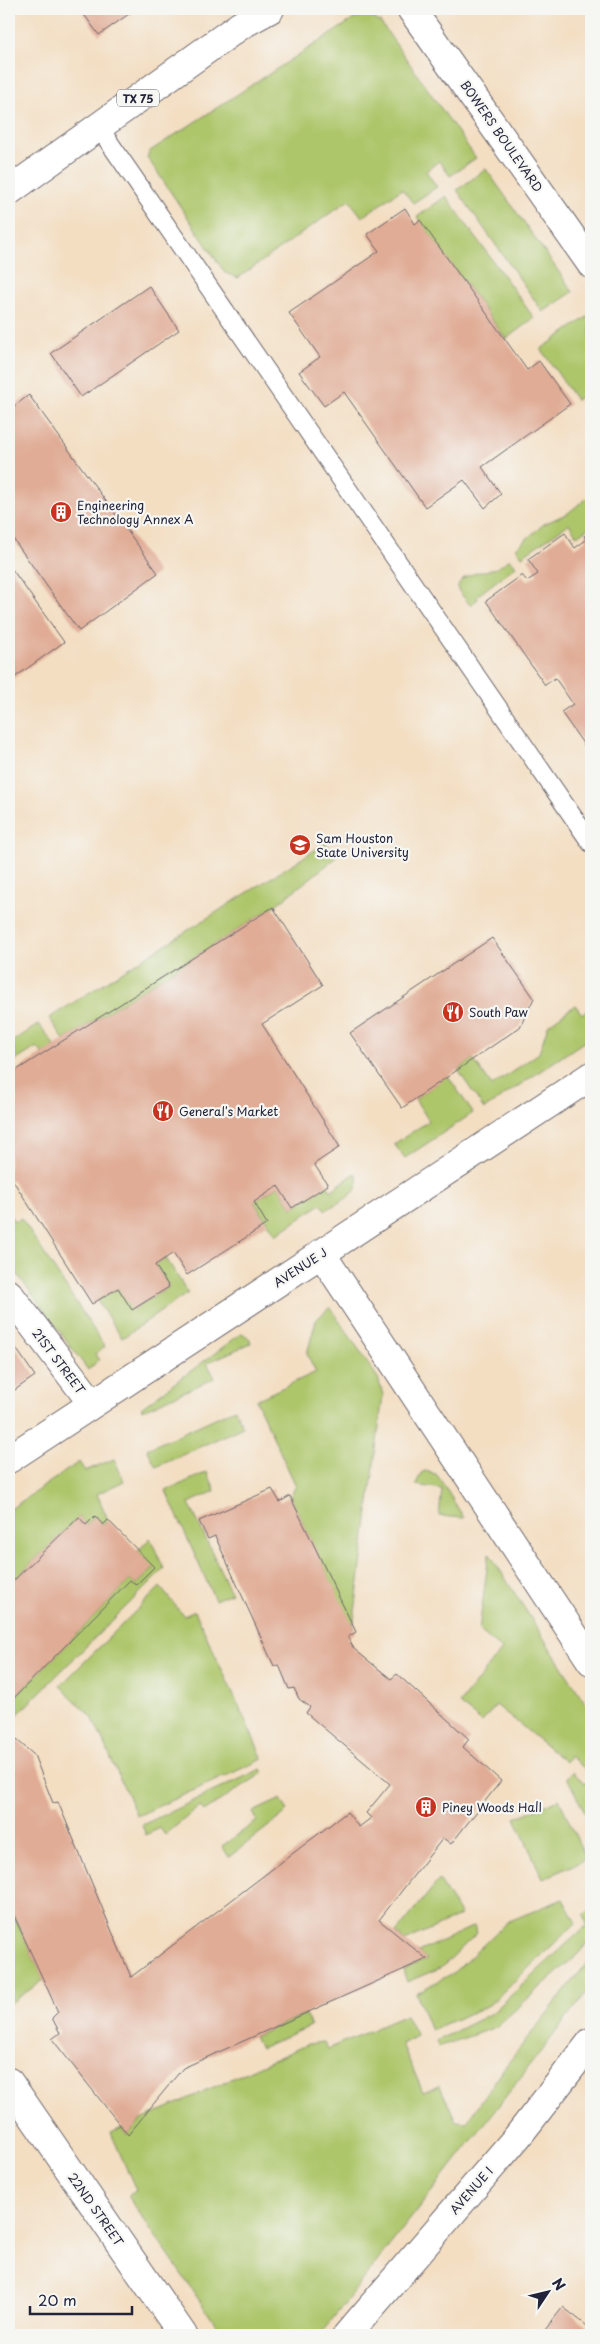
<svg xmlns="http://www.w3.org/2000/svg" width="600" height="2344" font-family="'Playpen Sans',sans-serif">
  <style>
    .green { fill: #adc66b; stroke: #687453 }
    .building { fill: #e0ac95 }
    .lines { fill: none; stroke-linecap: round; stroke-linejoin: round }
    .lane-casing { stroke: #6b646a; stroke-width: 20 }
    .street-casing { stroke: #6b646a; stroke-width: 30 }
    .primary-casing { stroke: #6b646a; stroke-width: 30 }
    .lane { stroke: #fff; stroke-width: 18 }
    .street { stroke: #fff; stroke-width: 28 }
    .primary { stroke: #fff; stroke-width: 28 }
    .labels { text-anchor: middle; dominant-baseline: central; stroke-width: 4.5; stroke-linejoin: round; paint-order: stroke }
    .shield { fill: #f6f6f2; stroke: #626272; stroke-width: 1 }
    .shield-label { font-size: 11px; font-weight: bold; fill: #22223b }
    .street-label { font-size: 12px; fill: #22223b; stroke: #f6f6f2 }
    .poi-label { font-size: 12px; fill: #22223b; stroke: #f6f6f2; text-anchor: start }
  </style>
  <rect width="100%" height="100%" fill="#f6f6f2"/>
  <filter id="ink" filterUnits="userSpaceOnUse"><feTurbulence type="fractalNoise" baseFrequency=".02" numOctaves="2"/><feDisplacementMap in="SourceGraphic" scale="10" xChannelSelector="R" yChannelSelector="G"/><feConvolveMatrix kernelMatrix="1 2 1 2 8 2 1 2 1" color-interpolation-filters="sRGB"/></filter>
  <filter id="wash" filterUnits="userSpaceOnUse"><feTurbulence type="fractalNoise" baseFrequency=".0096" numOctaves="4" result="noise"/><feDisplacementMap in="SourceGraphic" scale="20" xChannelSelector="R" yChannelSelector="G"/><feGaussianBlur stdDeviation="1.12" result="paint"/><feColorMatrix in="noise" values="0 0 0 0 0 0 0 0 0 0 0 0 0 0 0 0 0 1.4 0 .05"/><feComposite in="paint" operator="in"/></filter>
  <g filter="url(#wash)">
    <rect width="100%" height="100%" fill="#f3dec2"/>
    <path class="green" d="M360 15 371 16 381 23 476 158 450 176 439 161 426 171 437 187 413 203 402 189 362 217 349 200 238 278 225 273 147 157 150 151Z
      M486 169 573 292 543 312 457 190Z
      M446 196 534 318 506 339 417 217Z
      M590 315 591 390 576 400 541 349Z
      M591 495V526L577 536 569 524 522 556 516 548 544 524 568 513Z
      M510 559 516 566 477 596 478 599 470 605 458 590C456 573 486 572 496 568 501 566 506 562 510 559Z
      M326 843 336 858 273 907 64 1040 49 1018Z
      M575 1005 582 1014 591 1007V1037L484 1109 458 1070 473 1059 492 1086 539 1053 548 1025Z
      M39 1024 55 1046 43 1054 37 1047 9 1065V1044Z
      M448 1076 473 1113 405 1158 394 1144 429 1121 415 1099Z
      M355 1173C366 1193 340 1201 326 1210L321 1204 276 1235 254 1202 278 1186 292 1208 328 1185 331 1191Z
      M9 1213 15 1222 21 1218 105 1347 95 1354 99 1360 88 1370 9 1263Z
      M166 1258 188 1293 122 1338 97 1301 118 1288 133 1310 169 1287 155 1265Z
      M330 1307 378 1378 383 1395 353 1628 290 1496 296 1486 256 1400 316 1372 307 1354 316 1320Z
      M242 1333 249 1338 251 1343 207 1363 215 1378 143 1410 141 1408Z
      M235 1409 243 1427 156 1467 147 1449Z
      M114 1459 124 1481 97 1494 108 1520 103 1525 95 1516 86 1525 79 1517 9 1585V1510L79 1462 85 1471Z
      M425 1471 436 1474 440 1479 464 1518 439 1516 442 1489 416 1485 421 1473Z
      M207 1472 215 1491 189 1503 231 1593 215 1600 166 1491Z
      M150 1538 164 1569 11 1721 9 1718V1703L130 1580 136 1585 154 1568 138 1551Z
      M489 1553 591 1712V1774L570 1756 566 1762 496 1705 482 1722 459 1704 502 1650 479 1630Z
      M160 1587 184 1616 195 1611 263 1759 137 1816 92 1717 60 1686Z
      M261 1769 263 1773 204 1811 200 1806 165 1835 160 1828 146 1835 142 1825Z
      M572 1772 591 1788V1825L567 1777Z
      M281 1799 288 1811 229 1857 222 1846 257 1821 253 1812Z
      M559 1799 586 1859 543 1879 515 1818Z
      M439 1880 461 1915 405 1941 396 1933Z
      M563 1899 576 1923 489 2005 431 2030 416 1993 455 1972 507 1922Z
      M9 1906 44 1980 9 2004Z
      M591 1909V1938L579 1953 496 2027 438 2047 436 2041 492 2013 587 1925 584 1915Z
      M474 1926 477 1933 442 1967 407 1982 403 1970 427 1959 418 1952Z
      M591 1958V1987L320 2335H223L128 2196 136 2190 111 2133 122 2128 128 2135 141 2120 308 2044 324 2042 328 2049 406 2015 417 2036 402 2044 423 2092 440 2086 456 2121 467 2122 504 2068Z
      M305 2014 311 2026 260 2048 254 2037Z"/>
    <g id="blocks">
      <path class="building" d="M80 9H136L99 35Z
        M405 208 415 224 420 220 527 370 539 361 570 404 482 467 501 494 485 508 464 480 425 507 344 392 324 406 299 372 320 357 289 313 379 251 367 234Z
        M149 286 179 330 81 397 51 353Z
        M29 395 158 573 79 631 9 533V490L12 487 9 483V410Z
        M591 531V755L561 712 573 704 555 678 545 685 486 601 522 575 527 581 538 574 528 559 565 533 575 548 586 540 584 536Z
        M9 565 64 642 11 680 9 677Z
        M273 907 323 985 262 1024 340 1147 314 1164 328 1185 292 1208 278 1186 254 1202 267 1224 187 1275 173 1253 166 1258 155 1265 169 1287 132 1310 118 1288 92 1304 12 1179 9 1181V1075Z
        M492 938 534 998 520 1027 402 1108 350 1033Z
        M9 1338 35 1376 9 1394Z
        M272 1489 280 1502 290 1496 356 1632 348 1637 354 1649 391 1679 397 1674 469 1739 463 1747 501 1781 451 1844 443 1838 379 1920 427 1959 183 2068 128 2135 52 2039 60 2033 52 2018 58 2012 9 1905V1733L34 1755 53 1803 58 1802 131 1977 347 1812 359 1827 371 1818 366 1813 390 1784 306 1713 310 1707 299 1699 294 1688 289 1689 279 1665 274 1666 215 1536 208 1539 199 1521Z
        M95 1516 103 1525 108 1520 154 1567 136 1585 130 1580 9 1703V1585L79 1517 86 1525Z
        M563 2307 591 2329V2335H541Z"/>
    </g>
  </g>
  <g filter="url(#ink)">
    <use href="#blocks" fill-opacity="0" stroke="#6b646a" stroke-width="1"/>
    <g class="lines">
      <g class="lane-casing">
        <path id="lane" d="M98 126 591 843"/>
      </g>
      <g class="street-casing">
        <path id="street" d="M411 9 591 264
          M321 1253 591 1661
          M9 1294 92 1403
          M9 1459 591 1076
          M9 2082 183 2335
          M347 2335 518 2136 591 2042"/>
      </g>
      <g class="primary-casing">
        <path id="primary" d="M9 191 241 25 270 9"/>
      </g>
      <use href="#lane" class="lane"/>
      <use href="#street" class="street"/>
      <use href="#primary" class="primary"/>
    </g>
  </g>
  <defs>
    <g id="building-disc" transform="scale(1.125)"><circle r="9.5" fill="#c8321e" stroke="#f6f6f2"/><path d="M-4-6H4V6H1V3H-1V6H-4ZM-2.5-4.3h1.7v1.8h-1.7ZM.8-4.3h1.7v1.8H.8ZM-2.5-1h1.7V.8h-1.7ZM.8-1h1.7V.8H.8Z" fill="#fff"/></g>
    <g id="university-disc" transform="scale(1.125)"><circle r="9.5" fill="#c8321e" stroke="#f6f6f2"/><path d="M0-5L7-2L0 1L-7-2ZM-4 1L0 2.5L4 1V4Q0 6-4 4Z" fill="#fff"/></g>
    <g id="restaurant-disc" transform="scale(1.125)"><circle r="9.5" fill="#c8321e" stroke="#f6f6f2"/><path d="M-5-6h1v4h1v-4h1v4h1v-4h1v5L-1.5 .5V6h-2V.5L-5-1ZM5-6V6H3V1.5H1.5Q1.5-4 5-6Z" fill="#fff"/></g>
  </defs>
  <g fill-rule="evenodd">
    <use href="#building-disc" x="61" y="512"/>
    <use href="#university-disc" x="300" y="845"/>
    <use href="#restaurant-disc" x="453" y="1012"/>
    <use href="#restaurant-disc" x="163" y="1111"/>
    <use href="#building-disc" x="426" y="1807"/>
  </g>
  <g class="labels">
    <rect class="shield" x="117" y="89.5" width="42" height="17" rx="4"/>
    <g class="shield-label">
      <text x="138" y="98">TX 75</text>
    </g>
    <g class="street-label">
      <text transform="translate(502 136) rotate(55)">BOWERS BOULEVARD</text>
      <text transform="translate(300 1267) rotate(-33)">AVENUE J</text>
      <text transform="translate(59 1361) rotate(53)">21ST STREET</text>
      <text transform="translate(471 2190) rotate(-49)">AVENUE I</text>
      <text transform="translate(96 2209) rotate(55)">22ND STREET</text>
    </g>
    <g class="poi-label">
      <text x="77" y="505">Engineering<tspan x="77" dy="14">Technology Annex A</tspan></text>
      <text x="316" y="838">Sam Houston<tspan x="316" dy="14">State University</tspan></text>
      <text x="469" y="1012">South Paw</text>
      <text x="179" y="1111">General's Market</text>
      <text x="442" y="1807">Piney Woods Hall</text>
    </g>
  </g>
  <rect width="600" height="2344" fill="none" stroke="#f6f6f2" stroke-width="30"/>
  <g transform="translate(548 2292) rotate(55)" stroke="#f6f6f2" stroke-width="4" paint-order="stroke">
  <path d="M0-4L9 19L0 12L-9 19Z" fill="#22223b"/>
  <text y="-8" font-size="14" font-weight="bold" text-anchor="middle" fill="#22223b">N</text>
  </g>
  <path d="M30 2306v8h102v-8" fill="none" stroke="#22223b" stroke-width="2.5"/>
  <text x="38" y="2306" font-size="15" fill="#22223b" stroke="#f6f6f2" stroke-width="4" paint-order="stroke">20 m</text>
</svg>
